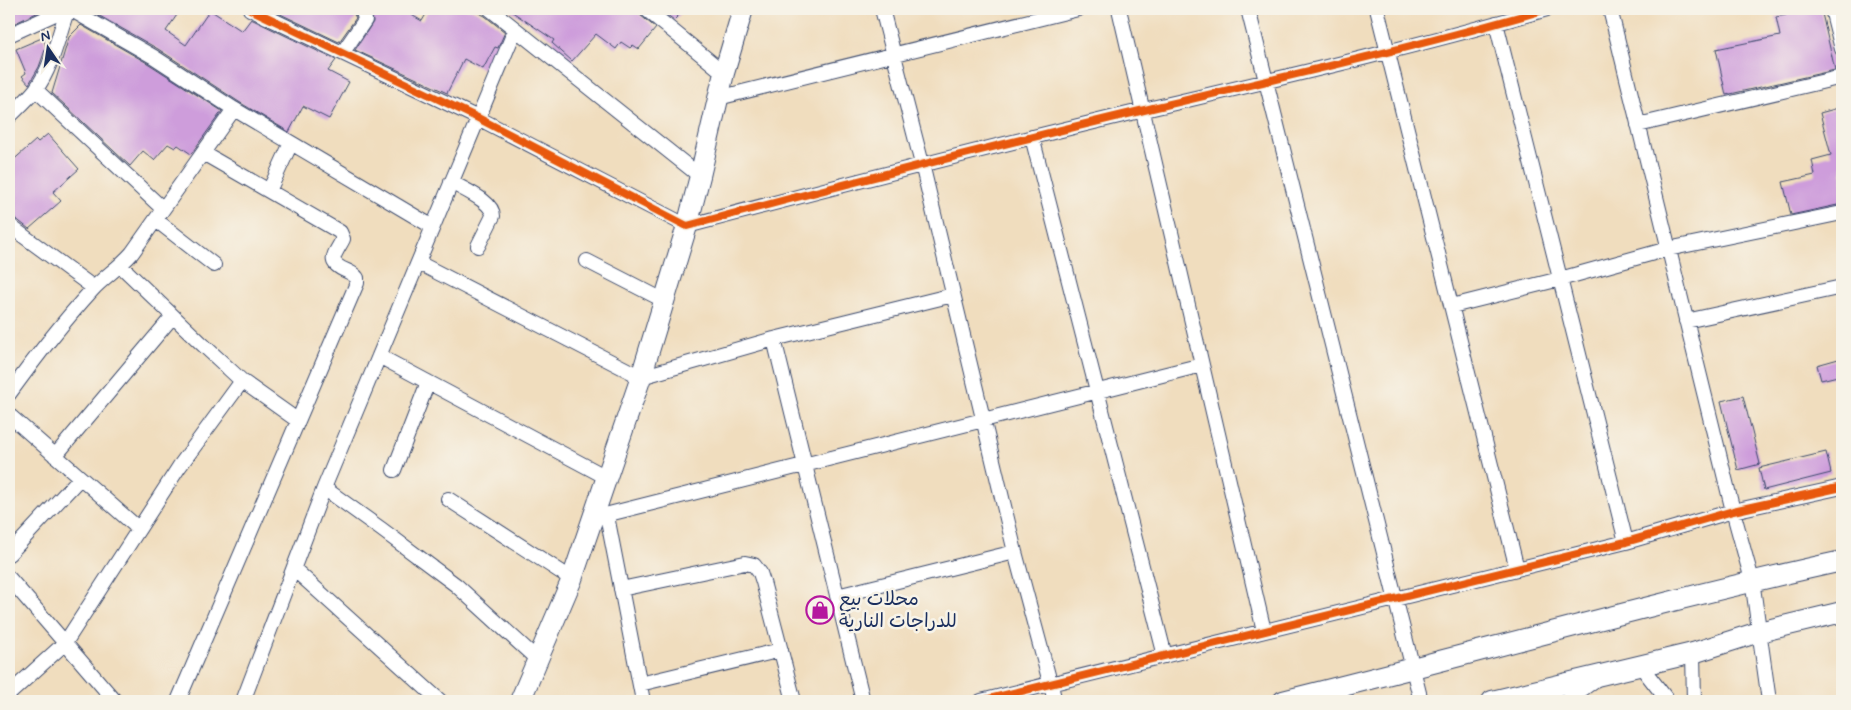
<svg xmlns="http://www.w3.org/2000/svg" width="1851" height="710" font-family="Mynerve,'Playpen Sans Arabic',sans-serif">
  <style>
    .building { fill: #ce9ddb }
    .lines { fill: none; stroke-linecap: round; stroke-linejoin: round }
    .street-casing { stroke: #3b496c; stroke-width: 16 }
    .secondary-casing { stroke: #3b496c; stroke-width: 22 }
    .street { stroke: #fff; stroke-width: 14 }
    .secondary { stroke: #fff; stroke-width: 20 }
    .cycleway-casing { stroke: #f7f3e8; stroke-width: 11 }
    .cycleway { stroke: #e8590c; stroke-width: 8 }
    .labels { text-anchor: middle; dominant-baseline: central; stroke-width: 5; stroke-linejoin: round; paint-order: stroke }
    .poi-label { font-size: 19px; fill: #1b2f5e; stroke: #f7f3e8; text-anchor: start }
  </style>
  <rect width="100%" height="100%" fill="#f7f3e8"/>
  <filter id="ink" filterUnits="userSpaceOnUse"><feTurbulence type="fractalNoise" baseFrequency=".02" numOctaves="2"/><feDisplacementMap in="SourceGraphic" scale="10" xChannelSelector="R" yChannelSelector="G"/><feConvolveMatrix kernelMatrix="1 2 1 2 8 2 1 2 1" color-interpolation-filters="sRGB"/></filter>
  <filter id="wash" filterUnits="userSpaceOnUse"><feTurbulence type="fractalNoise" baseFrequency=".0096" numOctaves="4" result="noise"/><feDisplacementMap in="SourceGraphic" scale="20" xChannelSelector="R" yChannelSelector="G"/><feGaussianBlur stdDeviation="1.12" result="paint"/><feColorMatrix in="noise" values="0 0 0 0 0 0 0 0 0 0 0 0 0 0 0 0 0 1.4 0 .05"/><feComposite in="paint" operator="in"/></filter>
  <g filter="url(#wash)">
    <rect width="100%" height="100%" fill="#f0ddbe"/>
    <g id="blocks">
      <path class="building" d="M9 9H45L9 26Z
        M112 9H181L166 31 186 45 210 10 242 31 251 19 336 60 328 71 349 82 329 119 303 106 289 132 239 102 158 49 98 15Z
        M270 9H351L356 18 339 42Z
        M371 9H401L422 21 429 9H471L485 16 505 32 498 48 495 47 483 69 464 59 447 93 355 50 373 22Z
        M508 9H637L640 15 656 28 639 49 633 45 630 48 621 42 616 49 596 34 572 61 552 43 554 40Z
        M659 9H685L674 20Z
        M1785 9H1821L1835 70 1726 95 1716 49 1780 36 1776 17 1786 15Z
        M81 25 149 64 222 111 191 154 178 145 175 148 168 144 154 160 143 151 130 166 52 93 69 37Z
        M44 37 46 47 39 67 29 84 22 76 26 73 16 49Z
        M1842 107V204L1791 215 1783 182 1815 175 1812 160 1831 155 1820 113Z
        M48 134 79 169 53 192 61 201 29 229 15 218 9 215V164L36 140 38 142Z
        M1842 358V375L1821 380 1817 365Z
        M1743 396 1760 464 1738 470 1721 401Z
        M1826 452 1831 473 1764 490 1759 468Z"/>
    </g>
  </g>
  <g filter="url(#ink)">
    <use href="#blocks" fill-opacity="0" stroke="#3b496c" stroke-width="1"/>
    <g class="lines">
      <g class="street-casing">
        <path id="street" d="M70 9 154 57 234 109 433 227
          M250 9 478 118 687 226C838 186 989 147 1140 111 1276 79 1412 48 1547 9
          M490 9 700 176
          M646 9 724 73
          M882 9 922 164 1015 552 1055 701
          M1119 9 1264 631
          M1248 9 1421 701
          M1377 9 1517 569
          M1610 9 1733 511 1752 580 1769 701
          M1832 9 1842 49
          M1496 23 1626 542
          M9 35 66 9
          M343 52 365 20 363 11 360 9
          M36 90 163 209
          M718 98 1078 9
          M9 117C18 108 28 99 36 89 53 66 58 35 68 9
          M1638 125 1842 77
          M1032 137 1165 656
          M451 182C464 190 493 201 493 216L478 246
          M269 191 291 143
          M156 220 214 265
          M9 224 14 229 94 288
          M587 261 665 301
          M419 263 641 377 774 339 953 295
          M121 266 200 342 242 381 297 420
          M1452 306 1560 279 1668 249 1842 213
          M1686 321 1842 287
          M774 339 863 701
          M379 356 608 478
          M9 394C35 358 62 323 92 290 104 277 120 267 132 253L234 109
          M9 415 139 529
          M55 456 173 316
          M394 470 428 382
          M324 488 381 529 456 585 538 660
          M448 499 572 579
          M607 516 643 701
          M593 518 1202 365
          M9 554 80 478
          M294 569 440 701
          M9 578 115 701
          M621 589 745 563 754 565 760 573 763 582 794 701
          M837 596 1015 552
          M1693 653 1694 701
          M1640 665 1668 701
          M640 684 781 650
          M9 694 65 643 179 467 242 381
          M178 701 357 283V278C354 274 351 273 347 271 325 262 335 255 343 239L340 232 203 153
          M243 701 324 488 515 30
          M981 701 1626 542 1733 511 1842 487
          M1566 701 1595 680"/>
      </g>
      <g class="secondary-casing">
        <path id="secondary" d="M520 701 572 579 641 377 687 226 700 176 724 73 743 9
          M1283 701C1470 655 1655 602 1842 561
          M1492 701 1693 653 1759 632 1842 612"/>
      </g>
      <use href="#street" class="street"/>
      <use href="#secondary" class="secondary"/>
      <g class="cycleway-casing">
        <path id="cycleway" d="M250 9 478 118 687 226C838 186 989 147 1140 111 1276 79 1412 48 1547 9
          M981 701 1626 542 1733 511 1842 487"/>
      </g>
      <use href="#cycleway" class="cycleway"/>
    </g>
  </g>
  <defs>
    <g id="shop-ring" transform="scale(1.4375)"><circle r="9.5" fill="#f7f3e8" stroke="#b5179e" stroke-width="1.5"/><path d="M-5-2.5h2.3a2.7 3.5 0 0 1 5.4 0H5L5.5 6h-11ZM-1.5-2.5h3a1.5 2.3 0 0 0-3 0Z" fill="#b5179e"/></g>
  </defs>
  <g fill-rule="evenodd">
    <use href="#shop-ring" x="820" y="610"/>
  </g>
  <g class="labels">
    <g class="poi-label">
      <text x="839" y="599">محلات بيع<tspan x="839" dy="22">للدراجات النارية</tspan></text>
    </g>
  </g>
  <rect width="1851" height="710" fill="none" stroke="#f7f3e8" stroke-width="30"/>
  <g transform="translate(48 48) rotate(347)" stroke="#f7f3e8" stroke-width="4" paint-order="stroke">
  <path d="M0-4L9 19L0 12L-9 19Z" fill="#1b2f5e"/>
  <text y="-8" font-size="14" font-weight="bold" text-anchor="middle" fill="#1b2f5e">N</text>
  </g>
</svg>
